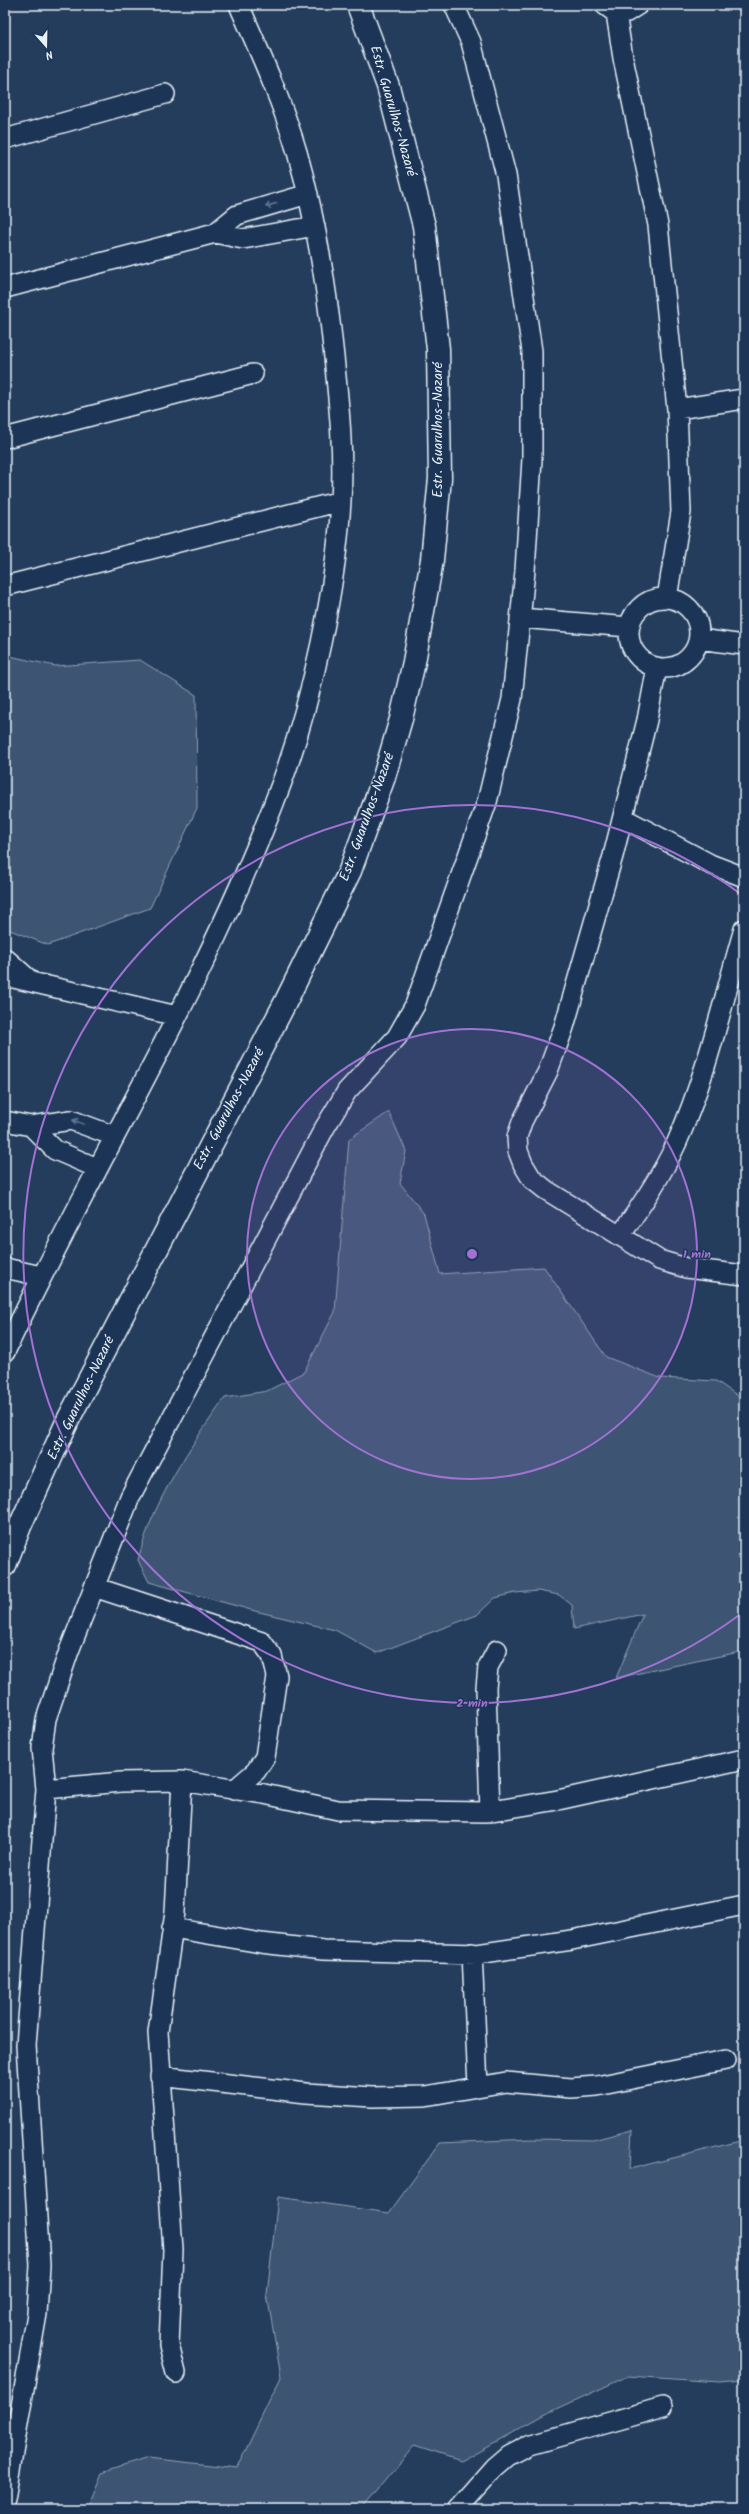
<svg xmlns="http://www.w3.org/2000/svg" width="749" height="2514" font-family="Kalam,sans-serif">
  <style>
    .green { fill: #3e5472; stroke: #93a2b5 }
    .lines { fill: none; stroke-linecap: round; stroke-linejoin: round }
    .street-casing { stroke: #e8f1f8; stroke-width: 22 }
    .secondary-casing { stroke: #e8f1f8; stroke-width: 25 }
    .street { stroke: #1d3557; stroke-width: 19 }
    .secondary { stroke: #1d3557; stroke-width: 22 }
    .oneway { stroke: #64778f }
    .ring { fill: none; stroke: #a171d3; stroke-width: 2 }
    .labels { text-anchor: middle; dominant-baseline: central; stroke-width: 3; stroke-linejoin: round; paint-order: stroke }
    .street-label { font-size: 14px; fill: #e8f1f8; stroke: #1d3557 }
    .centre { fill: #a171d3; stroke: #1d3557; stroke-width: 2 }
    .ring-label { font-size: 12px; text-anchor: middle; font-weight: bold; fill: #a171d3; stroke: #1d3557; stroke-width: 3; stroke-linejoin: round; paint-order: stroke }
  </style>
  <rect width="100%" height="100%" fill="#253d5d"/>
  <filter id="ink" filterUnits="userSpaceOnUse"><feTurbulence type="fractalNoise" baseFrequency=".025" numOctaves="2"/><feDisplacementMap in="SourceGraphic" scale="8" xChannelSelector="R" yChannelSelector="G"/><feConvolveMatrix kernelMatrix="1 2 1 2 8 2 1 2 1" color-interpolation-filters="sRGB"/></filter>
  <g filter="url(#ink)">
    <path class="green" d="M5 655 55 666 140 660 196 695 197 808 150 908 48 945 5 928Z
      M389 1112 406 1151 400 1183 424 1214 440 1274 544 1267 606 1357 660 1378 716 1381 744 1400V1651L616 1678 643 1614 574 1629 572 1605 559 1595 538 1591 515 1593 495 1598 477 1615 377 1653 335 1630 255 1611 149 1582 138 1560C153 1501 189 1448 225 1398L267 1391 304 1372 335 1312 349 1139Z
      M632 2130 630 2169 744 2140V2380L719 2382 628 2376 544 2415 461 2461 414 2446 361 2509H87L102 2473 148 2458 237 2468 281 2377 267 2294 278 2197 389 2213 440 2143 532 2139 593 2140Z"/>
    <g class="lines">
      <g class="street-casing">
        <path id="street" d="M605 5 616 13 627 12 638 5
          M616 13 623 58 658 225 677 409 681 512 667 598
          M5 139 165 94
          M215 233 243 239 315 226
          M5 288 215 233 237 215 308 194
          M677 409 744 399
          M5 438 253 374
          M5 586 341 501
          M629 633a35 35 0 1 1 70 0a35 35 0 1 1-70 0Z
          M520 618 629 627
          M699 639 744 645
          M657 667 647 720 613 856 564 1027 548 1071 522 1122 517 1137 518 1151 523 1164 532 1179 546 1190 659 1260 686 1268 744 1275
          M623 818 710 864 744 877
          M5 958 32 982
          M5 976 177 1016
          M5 1121 31 1126 71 1120 114 1136
          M31 1126 55 1150 97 1168
          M620 1236C641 1206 662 1175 677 1142 707 1075 723 1000 744 929
          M5 1268 41 1276
          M5 1352C95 1161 209 980 282 782 312 700 336 589 341 501 344 453 339 405 334 357 327 288 316 219 297 152 282 101 260 53 239 5
          M94 1587 262 1642 272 1656 277 1676 265 1757 256 1771 234 1790
          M46 1789 121 1782 182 1781 264 1794 338 1810 486 1812 558 1800 744 1759
          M490 1812 486 1688 488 1667 497 1650
          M172 1928 261 1943 323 1950 477 1954 572 1940 744 1905
          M472 1953 478 2086
          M160 2076 306 2093 372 2097 425 2096 506 2082 571 2088 597 2086 726 2060
          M176 2373 169 2345 173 2250 158 2032 175 1912 182 1781
          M5 2499 37 2314 40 2265 26 2045 46 1789 42 1748 46 1719 69 1651 130 1497 324 1129 347 1091 397 1037 415 1005 487 802 512 699 525 571 532 459V351L506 175 471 42 454 5
          M458 2509 494 2468 508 2456 529 2445 663 2407"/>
      </g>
      <g class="secondary-casing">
        <path id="secondary" d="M5 1565 20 1526 68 1420 285 1003 350 871 384 777 401 719 414 662 432 560 440 478 438 349 424 226 388 86 358 5"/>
      </g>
      <use href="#street" class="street"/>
      <use href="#secondary" class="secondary"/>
    </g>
    <defs><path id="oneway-shaft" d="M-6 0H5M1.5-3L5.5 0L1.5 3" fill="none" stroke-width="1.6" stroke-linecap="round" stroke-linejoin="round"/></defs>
    <g class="oneway">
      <use href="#oneway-shaft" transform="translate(271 205) rotate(164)"/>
      <use href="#oneway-shaft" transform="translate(78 1122) rotate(-160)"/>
    </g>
  </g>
  <circle cx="472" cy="1254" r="225" fill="#a171d3" fill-opacity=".12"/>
  <g class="ring">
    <circle cx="472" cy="1254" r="225"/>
    <path d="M742 1613A449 449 0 1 1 742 895"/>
  </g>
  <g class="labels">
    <g class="street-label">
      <text transform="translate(393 111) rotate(74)">Estr. Guarulhos-Nazaré</text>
      <text transform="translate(438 430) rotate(-90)">Estr. Guarulhos-Nazaré</text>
      <text transform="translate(367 817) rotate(-70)">Estr. Guarulhos-Nazaré</text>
      <text transform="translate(229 1109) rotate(-62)">Estr. Guarulhos-Nazaré</text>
      <text transform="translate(81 1398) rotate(-64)">Estr. Guarulhos-Nazaré</text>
    </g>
  </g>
  <circle cx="472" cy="1254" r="6" class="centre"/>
  <g class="ring-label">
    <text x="697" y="1258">1 min</text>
    <text x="472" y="1707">2 min</text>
  </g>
  <rect width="749" height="2514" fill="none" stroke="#1d3557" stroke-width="20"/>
  <rect x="10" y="10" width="729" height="2494" fill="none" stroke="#e8f1f8" stroke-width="1.5" filter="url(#ink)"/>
  <g transform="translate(46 46) rotate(160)" stroke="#1d3557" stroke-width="3" paint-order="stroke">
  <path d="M0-3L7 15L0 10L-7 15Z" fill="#e8f1f8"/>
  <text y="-6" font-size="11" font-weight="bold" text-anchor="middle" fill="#e8f1f8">N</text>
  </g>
</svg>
